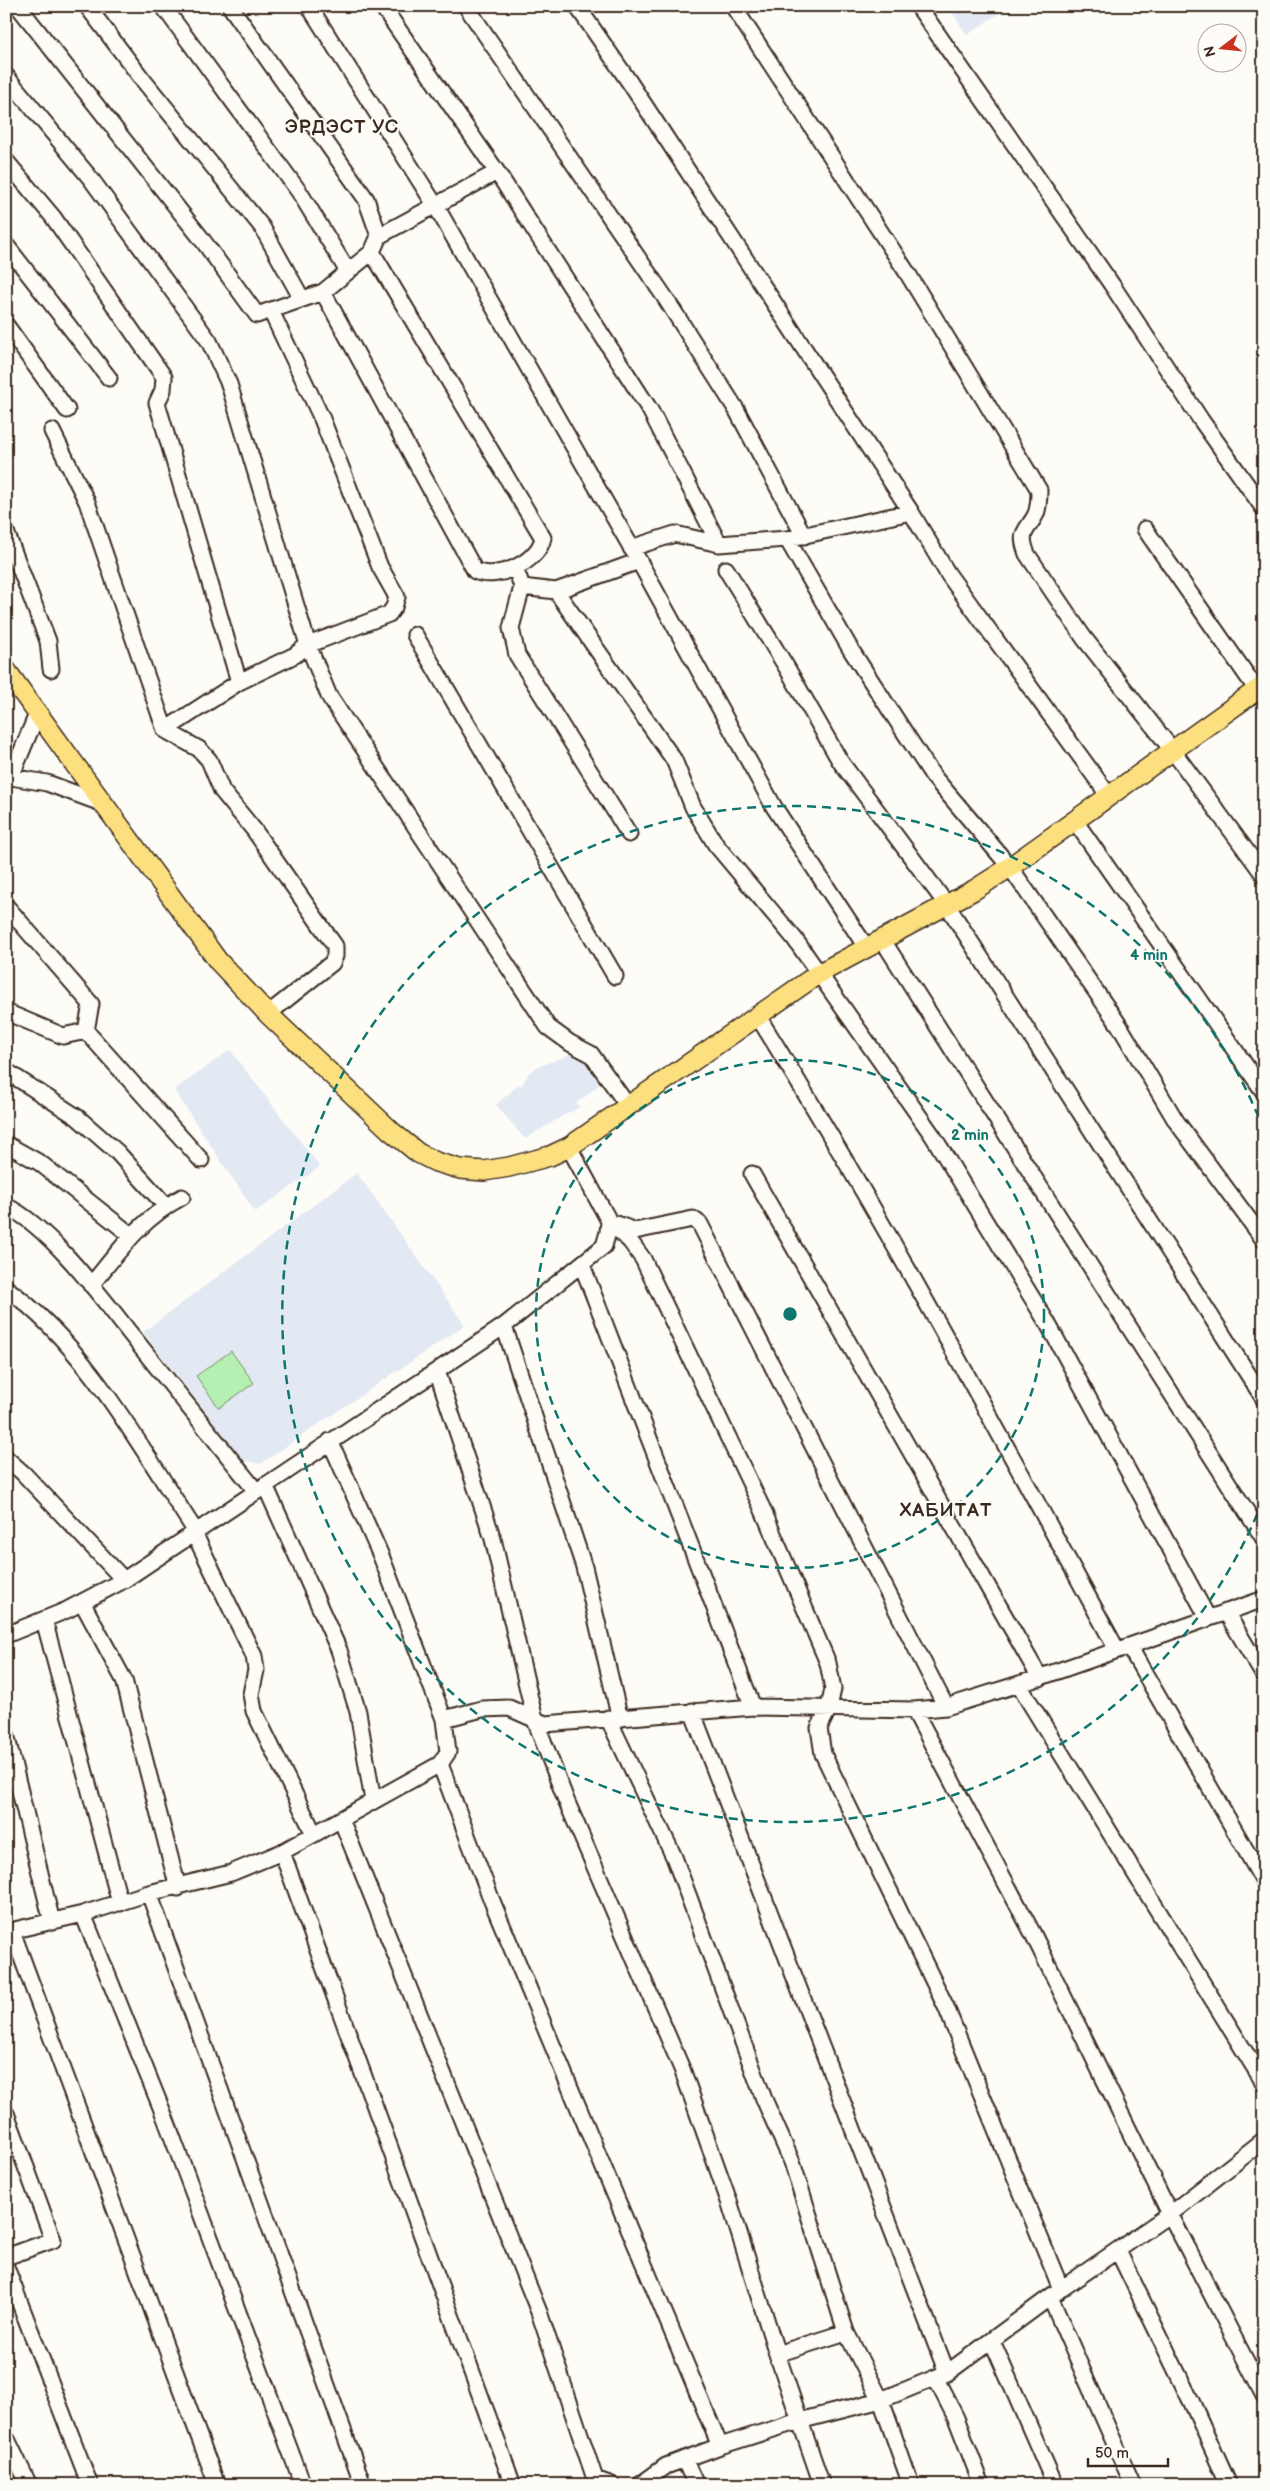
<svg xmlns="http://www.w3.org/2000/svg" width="1270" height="2491" font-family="'Balsamiq Sans',sans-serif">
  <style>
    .built { fill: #e2e9f3 }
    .grass { fill: #b6efb2; stroke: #788c68 }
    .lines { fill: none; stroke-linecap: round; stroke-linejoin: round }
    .minor-casing { stroke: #3b2a1e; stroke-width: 19 }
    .major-casing { stroke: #3b2a1e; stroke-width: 22 }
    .minor { stroke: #fdfcf7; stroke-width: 15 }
    .major { stroke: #fce080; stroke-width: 19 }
    .ring { fill: none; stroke: #0f766e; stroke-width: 2.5; stroke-dasharray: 9 6 }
    .labels { text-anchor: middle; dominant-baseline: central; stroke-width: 4; stroke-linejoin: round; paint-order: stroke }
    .district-label { font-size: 19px; font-weight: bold; letter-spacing: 1px; fill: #3b2a1e; stroke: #fdfcf7 }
    .centre { fill: #0f766e; stroke: #fdfcf7; stroke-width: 2.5 }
    .ring-label { font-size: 15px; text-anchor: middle; font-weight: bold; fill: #0f766e; stroke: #fdfcf7; stroke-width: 4; stroke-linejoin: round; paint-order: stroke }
  </style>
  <rect width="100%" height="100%" fill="#fdfcf7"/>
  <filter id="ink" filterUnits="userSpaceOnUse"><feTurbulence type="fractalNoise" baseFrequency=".02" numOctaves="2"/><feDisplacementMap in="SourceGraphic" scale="10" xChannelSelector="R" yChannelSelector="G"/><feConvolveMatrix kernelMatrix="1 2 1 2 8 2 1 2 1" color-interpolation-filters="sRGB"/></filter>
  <g filter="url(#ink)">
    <path class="built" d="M948 6H1010L967 35Z
      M230 1050 320 1167 255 1212 174 1090Z
      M581 1052 605 1080 577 1103 579 1107 572 1112H569L525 1139 496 1105 519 1084 522 1086 528 1074 537 1067 574 1053 577 1055Z
      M357 1173 465 1325 260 1464 243 1460 143 1332Z"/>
    <path class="grass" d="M231 1351 254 1383 219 1408 196 1376Z"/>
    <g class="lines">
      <g class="minor-casing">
        <path id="minor" d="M18 6 201 238 257 315 323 292 372 252 379 236 366 199 230 6
          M87 6 143 80 262 227 302 299
          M163 6 300 193 347 270
          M309 6 437 208 639 561 774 807 866 947
          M382 6 497 172 650 410 719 544
          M466 6 664 296 736 409 804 536
          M577 6 630 83 911 512
          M733 6 908 274 1039 490C1039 498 1039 506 1036 514 1027 532 1018 531 1027 554L1084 638 1173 751 1264 875
          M918 6 1112 285 1201 420 1264 509
          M6 76 91 179 209 341 229 384 308 645 329 696 548 1027 570 1043 591 1054 628 1106
          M6 161 53 217 164 377 163 390 157 403 239 682
          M379 236 497 172
          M6 245 109 378
          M323 292 475 571C498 581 538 562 543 538L372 252
          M6 325 67 410
          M52 431 87 502 165 730 199 749 209 760 222 791 254 830 335 946V956L332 963 268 1014
          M1145 529 1257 690
          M6 532 48 641 51 669
          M787 539 851 650 933 776 1010 867 1119 1025 1176 1121 1264 1240
          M631 548 675 534 719 544 787 539 911 512 948 574 1109 796
          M726 569 787 668 840 761 947 905 1264 1399
          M519 578 522 587 556 591 639 561
          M522 587 511 628 517 655 629 834
          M556 591 674 760 693 807 716 845 794 938 933 1136 1048 1324 1208 1618
          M415 635 615 976
          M165 730 239 682 295 655 308 645 389 614 394 607 397 597 380 567 322 419 271 311
          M11 777 47 783 101 803
          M6 780 11 777 37 714
          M1075 821 1264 1092
          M6 906 91 1004 86 1031
          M882 939 1264 1539
          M6 1012 63 1036 86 1031
          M757 1015C886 1221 1001 1437 1117 1650
          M86 1031 201 1160
          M6 1071 77 1117 117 1152 166 1206
          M6 1144 40 1163 132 1236
          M752 1174 1040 1678
          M6 1206C49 1226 103 1299 133 1337 174 1388 215 1440 256 1491
          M609 1221 630 1241 643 1259 762 1508 828 1663 833 1689 829 1708 819 1728 823 1754 946 2007 1061 2289
          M617 1224 635 1231 693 1219 700 1224 946 1707
          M582 1265 753 1707
          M91 1285C120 1250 141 1219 182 1197
          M6 1288C87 1346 142 1450 196 1532
          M504 1326 584 1567 620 1719
          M437 1371 493 1539 535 1720 566 1800 682 2069 730 2204 777 2354 822 2485
          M330 1441 381 1556 444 1719
          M6 1458 23 1473 124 1580
          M265 1485 339 1650 358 1712 373 1801
          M194 1533 254 1656 256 1670 251 1694 254 1711 314 1834
          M82 1602 124 1680 178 1888
          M1226 1612 1264 1676
          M44 1620 120 1903
          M6 1635 67 1610 124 1580 504 1326 604 1246 608 1232 609 1221 569 1147
          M1129 1646 1264 1882
          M1019 1685 1264 2083
          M914 1710 1032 1932 1170 2214 1264 2396
          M692 1711 947 2373
          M608 1718 674 1857 764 2099 792 2162 846 2332 881 2400 911 2485
          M6 1734 52 1922
          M440 1764 492 1901 720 2446
          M341 1819 539 2312 595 2479 612 2485
          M282 1852 513 2485
          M149 1893 363 2485
          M83 1914 164 2115 303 2485
          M12 1931 217 2485
          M6 1932 83 1914 149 1893 231 1873 282 1852 440 1764 448 1752 444 1719 482 1709 509 1708 545 1724 753 1707 914 1710 946 1707 1032 1680 1264 1599
          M6 2113 53 2240 6 2257
          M1118 2251 1192 2403 1229 2485
          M6 2267 90 2485
          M1050 2297 1133 2485
          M992 2341 1055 2485
          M777 2354 846 2332
          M936 2379 956 2418 982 2485
          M6 2437 29 2485
          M684 2459 696 2485
          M640 2485 666 2466 720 2446 799 2421 881 2400 947 2373 1061 2289 1170 2214 1264 2140"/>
      </g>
      <g class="major-casing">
        <path id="major" d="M6 670 218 961 268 1014 391 1131 418 1153 436 1162 460 1169 484 1171 509 1167 550 1156 569 1147 818 974 974 890 1010 867 1264 685"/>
      </g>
      <use href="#minor" class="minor"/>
      <use href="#major" class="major"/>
    </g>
  </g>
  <g class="ring">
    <circle cx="790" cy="1314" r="254"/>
    <path d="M1263 1500A508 508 0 1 1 1263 1128"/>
  </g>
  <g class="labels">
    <g class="district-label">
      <text x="342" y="127">ЭРДЭСТ УС</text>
      <text x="946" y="1510">ХАБИТАТ</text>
    </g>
  </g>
  <circle cx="790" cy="1314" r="8" class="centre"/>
  <g class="ring-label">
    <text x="1149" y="960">4 min</text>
    <text x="970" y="1140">2 min</text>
  </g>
  <rect width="1270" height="2491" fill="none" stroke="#fdfcf7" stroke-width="25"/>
  <rect x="12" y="12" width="1245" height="2466" fill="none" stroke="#3b2a1e" stroke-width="2" filter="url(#ink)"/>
  <g transform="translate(1222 48) rotate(254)"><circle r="24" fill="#fdfcf7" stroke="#afa8a0"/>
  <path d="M0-4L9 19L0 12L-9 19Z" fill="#c8321e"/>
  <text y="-8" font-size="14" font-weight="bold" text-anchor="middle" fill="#3b2a1e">N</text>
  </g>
  <path d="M1088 2458v8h80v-8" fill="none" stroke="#3b2a1e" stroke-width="2.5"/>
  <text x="1095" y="2458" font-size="15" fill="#3b2a1e" stroke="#fdfcf7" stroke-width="4" paint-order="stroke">50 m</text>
</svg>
